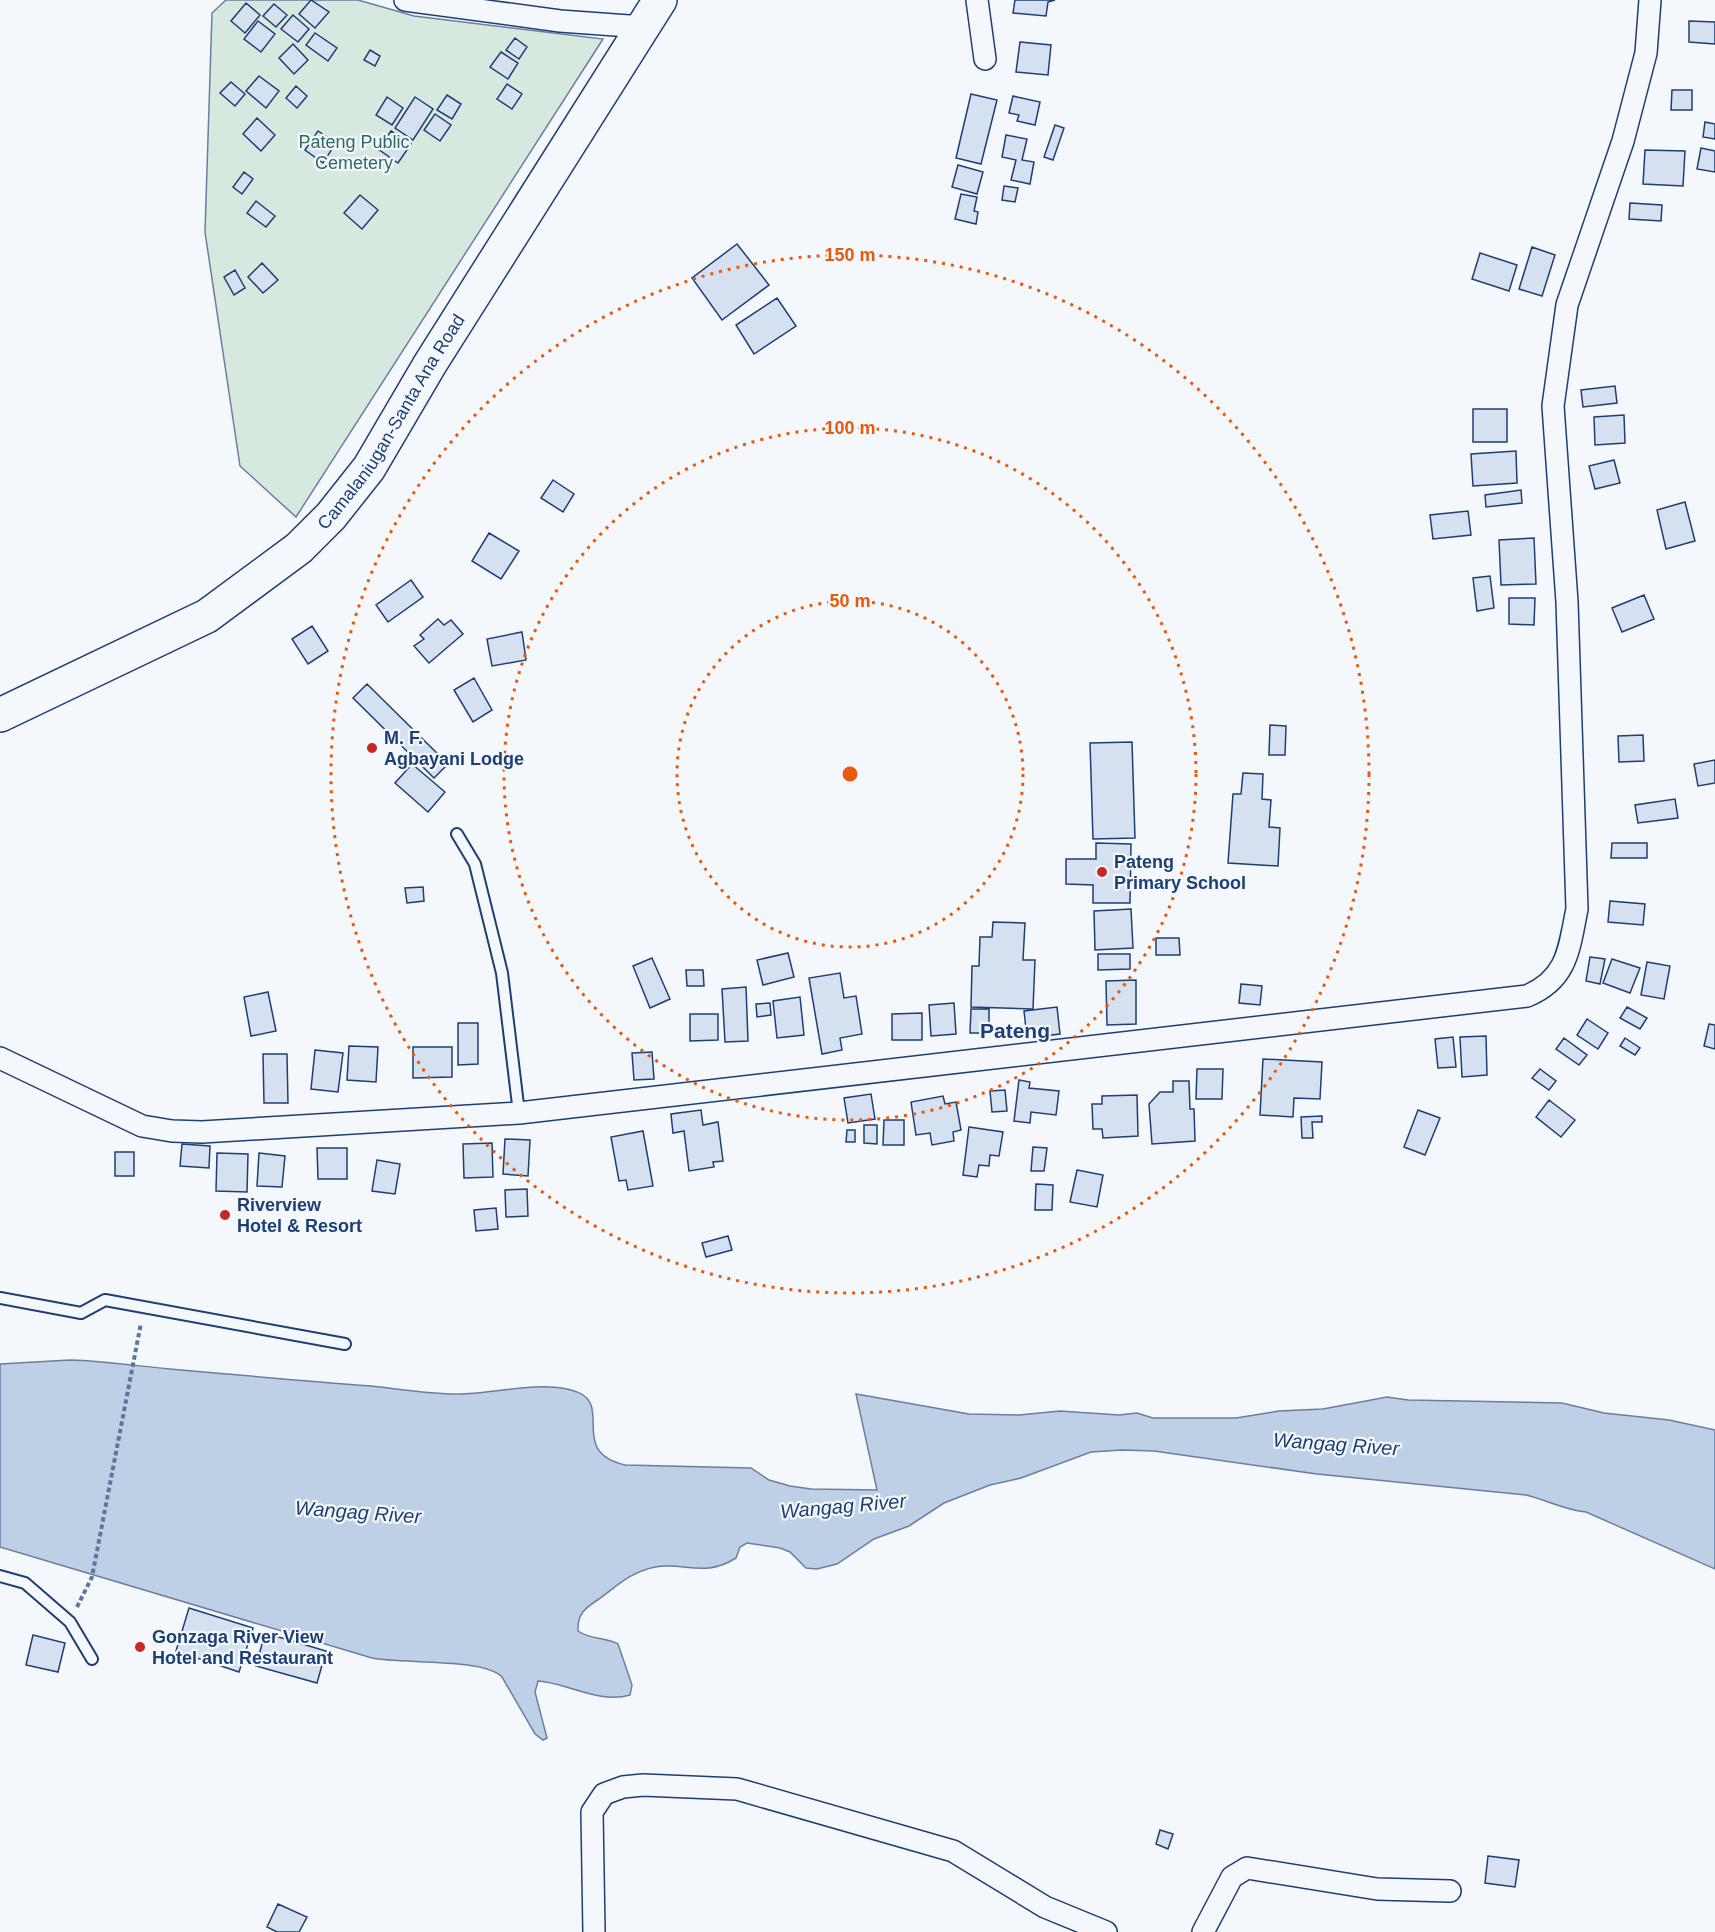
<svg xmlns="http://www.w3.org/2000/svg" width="1715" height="1932" font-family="Arial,sans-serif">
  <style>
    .green { fill: #d7e8df; stroke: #687fa3; stroke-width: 1.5 }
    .water { fill: #bed0e5; stroke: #687fa3; stroke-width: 1.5 }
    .building { fill: #d5e0f0; stroke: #1d3f73; stroke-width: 1.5 }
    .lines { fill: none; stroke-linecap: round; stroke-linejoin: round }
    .lane-casing { stroke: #1d3f73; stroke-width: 14 }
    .street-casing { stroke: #1d3f73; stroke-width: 24 }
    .primary-casing { stroke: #1d3f73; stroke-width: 36 }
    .path { stroke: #5e769c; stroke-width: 4; stroke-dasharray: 4.5 3; stroke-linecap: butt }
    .lane { stroke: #f4f7fb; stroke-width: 10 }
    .street { stroke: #f4f7fb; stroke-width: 21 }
    .primary { stroke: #f4f7fb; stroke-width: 33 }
    .ring { fill: none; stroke: #e8590c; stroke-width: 3; stroke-dasharray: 3 6 }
    .poi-dot { fill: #c62828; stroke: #f4f7fb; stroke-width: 2 }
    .labels { text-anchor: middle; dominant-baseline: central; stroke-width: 4.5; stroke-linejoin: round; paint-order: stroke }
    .park-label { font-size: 18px; fill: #2c6c60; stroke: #f4f7fb }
    .street-label { font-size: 18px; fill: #1d3f73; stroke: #f4f7fb }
    .poi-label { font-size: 18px; font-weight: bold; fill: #1d3f73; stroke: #f4f7fb; text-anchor: start }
    .water-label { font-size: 20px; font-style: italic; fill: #1d3f73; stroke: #f4f7fb }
    .quarter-label { font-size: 21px; font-weight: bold; fill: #1d3f73; stroke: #f4f7fb }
    .centre { fill: #e8590c; stroke: #f4f7fb; stroke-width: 3 }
    .ring-label { font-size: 18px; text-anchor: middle; font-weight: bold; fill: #e8590c; stroke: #f4f7fb; stroke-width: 4.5; stroke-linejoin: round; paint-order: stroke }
  </style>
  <rect width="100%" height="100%" fill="#f4f7fb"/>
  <path class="green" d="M226 0H358L414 16 603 39 296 517 240 466 205 232 212 13Z"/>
  <path class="water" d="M70 1360C104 1361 137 1366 170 1369 237 1375 304 1381 371 1386 399 1389 428 1394 457 1394 494 1394 535 1381 571 1390 618 1401 565 1451 625 1465L751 1468 769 1480 790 1486 811 1489 877 1490 856 1394 969 1414 1019 1415 1060 1411 1119 1415 1137 1413 1153 1418H1236L1279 1411 1323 1409 1387 1397 1408 1400 1562 1403 1604 1413 1669 1420 1715 1430V1569L1586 1512C1564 1510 1547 1500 1526 1495L1317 1474 1154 1451 1122 1450 1091 1452 1021 1478 990 1485 944 1503 909 1526 874 1539 837 1564 817 1569 806 1568 790 1552 780 1548 747 1543 740 1547 736 1558C704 1578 686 1562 655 1567 631 1572 618 1585 599 1599 585 1608 577 1614 578 1631 591 1640 605 1637 618 1644L632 1685 630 1695C599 1704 568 1683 538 1681L535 1692 547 1738 543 1740 535 1734 502 1677C484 1658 401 1664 372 1658L0 1547V1364Z"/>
  <path class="building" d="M311 0 329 12 315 28 299 14Z
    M1015 0H1055L1048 2 1046 16 1013 13Z
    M246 3 260 15 245 33 231 21Z
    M274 4 287 15 276 27 263 16Z
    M293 15 309 29 298 42 281 29Z
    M258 21 275 34 261 52 244 39Z
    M1689 21 1715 22V44L1689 42Z
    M315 33 337 48 328 61 306 45Z
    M515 38 527 47 519 59 506 50Z
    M1020 42 1051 45 1048 75 1016 72Z
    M293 44 308 60 294 74 279 58Z
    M370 50 380 56 375 66 364 60Z
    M501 52 518 63 508 79 490 67Z
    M259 76 279 91 266 108 246 91Z
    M231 82 245 94 235 106 220 93Z
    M507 84 522 94 512 109 497 99Z
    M296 86 307 96 297 108 286 98Z
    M1672 90H1692V110H1671Z
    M971 94 997 100 981 164 956 158Z
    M447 95 461 104 452 119 437 110Z
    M1013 96 1040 102 1035 125 1017 121 1019 115 1009 113Z
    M387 97 403 108 392 125 376 115Z
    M415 97 433 109 413 140 395 128Z
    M435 114 451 125 440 141 424 130Z
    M257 118 275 135 261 151 243 134Z
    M1705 122 1715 124V139L1703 137Z
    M1055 125 1064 128 1053 160 1044 157Z
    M318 131 336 143 323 163 305 150Z
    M391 131 411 144 398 163 378 149Z
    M1006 135 1027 139 1022 160 1034 162 1030 184 1011 180 1016 160 1002 157Z
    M1701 148 1715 151V172L1697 169Z
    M1645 150 1685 151 1683 186 1643 184Z
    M958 165 983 172 977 194 952 187Z
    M244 172 253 179 242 194 233 187Z
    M1004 186 1018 188 1015 202 1002 200Z
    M961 194 977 197 974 211 978 212 976 224 955 219Z
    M360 195 378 210 362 229 344 213Z
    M256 201 275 216 266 227 247 213Z
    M1630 203 1662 205 1661 221 1629 219Z
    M737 244 769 285 722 320 692 278Z
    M1532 247 1555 255 1542 296 1519 289Z
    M1480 253 1517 265 1509 291 1472 279Z
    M262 263 278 280 263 293 248 277Z
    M235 270 245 288 234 295 224 277Z
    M777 298 796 326 754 354 736 325Z
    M1615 386 1617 403 1583 407 1581 390Z
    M1473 409H1507V442H1473Z
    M1624 415 1625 443 1595 445 1594 417Z
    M1516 451 1517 483 1473 486 1471 454Z
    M1614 460 1620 483 1595 489 1589 466Z
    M553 480 574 494 563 512 541 498Z
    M1521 490 1522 503 1486 507 1485 495Z
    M1685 502 1695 541 1666 549 1657 510Z
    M1468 511 1471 535 1433 539 1430 515Z
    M489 533 519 551 501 579 472 561Z
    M1534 538 1536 584 1501 585 1499 540Z
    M1490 576 1494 608 1477 611 1473 578Z
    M411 580 423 597 388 622 376 605Z
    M1644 595 1654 619 1622 632 1612 608Z
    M1509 598H1535L1534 625 1509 624Z
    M438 619 444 625 451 620 463 634 429 663 414 646 424 639 420 635Z
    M312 626 328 651 308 664 292 639Z
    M522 632 526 660 492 666 487 639Z
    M474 678 492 710 473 722 454 690Z
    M367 684 448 764 434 778 353 698Z
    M1270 725 1286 726 1285 755H1269Z
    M1643 735 1644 761 1619 762 1618 736Z
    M1132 742 1135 838 1093 839 1090 743Z
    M1715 760V783L1698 786 1694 764Z
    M412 764 445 792 428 812 395 783Z
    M1243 773 1263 774 1262 799 1271 800 1269 827 1280 828 1278 866 1228 863 1233 794H1241Z
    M1675 799 1678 818 1638 823 1635 805Z
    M1096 843 1131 844 1130 903H1093V885L1066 884V859H1096Z
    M1612 843H1647V858H1611Z
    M423 887 424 901 407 903 405 888Z
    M1610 901 1645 904 1643 925 1608 922Z
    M1131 909 1133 948 1095 950 1094 911Z
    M993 922 1025 923 1023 960H1035L1033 1009 971 1007 972 966H979L980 937H992Z
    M1156 938H1179L1180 955H1156Z
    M788 953 794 977 763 985 757 960Z
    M1098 954H1130V969L1098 970Z
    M1590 957 1605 959 1600 984 1586 981Z
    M652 958 670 999 650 1008 633 966Z
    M1612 959 1640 968 1630 993 1603 983Z
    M1647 962 1670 966 1664 999 1641 995Z
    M686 970H703L704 986H687Z
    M840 973 844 998 856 996 862 1034 840 1038 842 1050 822 1054 809 978Z
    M1136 980V1024L1107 1025 1106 981Z
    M1241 984 1262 986 1260 1005 1239 1003Z
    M746 987 748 1041 725 1042 722 989Z
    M268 992 276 1031 251 1036 244 997Z
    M800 997 804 1035 777 1038 773 1001Z
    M770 1003 771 1015 757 1017 756 1004Z
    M954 1003 956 1034 931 1036 929 1005Z
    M1057 1007 1060 1034 1027 1038 1024 1011Z
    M1627 1007 1647 1018 1640 1029 1620 1018Z
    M971 1009H989V1033H970Z
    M922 1013V1040H892V1014Z
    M690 1014H718V1040L690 1041Z
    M1587 1019 1608 1033 1598 1049 1577 1035Z
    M458 1023H478V1064L458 1065Z
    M1709 1024 1715 1025V1049L1704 1046Z
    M1486 1036 1487 1075 1462 1077 1460 1037Z
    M1453 1037 1456 1067 1438 1068 1435 1039Z
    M1564 1038 1587 1055 1579 1065 1556 1049Z
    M1625 1038 1640 1048 1635 1055 1620 1046Z
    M349 1046 378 1047 376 1082 347 1080Z
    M413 1047H452V1077L413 1078Z
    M315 1050 343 1053 338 1092 311 1089Z
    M652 1052 654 1079 634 1080 632 1053Z
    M263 1054H287L288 1103H264Z
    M1263 1059 1322 1062 1320 1099 1294 1098 1293 1117 1260 1115Z
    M1197 1069H1223L1222 1099H1196Z
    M1540 1069 1556 1081 1549 1090 1532 1078Z
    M1019 1080 1030 1082 1029 1088 1059 1091 1056 1115 1031 1112 1030 1123 1014 1121Z
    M1173 1081H1189L1190 1109H1194L1195 1141 1152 1144 1149 1104 1160 1092H1173Z
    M1005 1090 1007 1111 992 1112 990 1091Z
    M871 1094 875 1119 848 1123 844 1098Z
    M1137 1095 1138 1136 1103 1138 1102 1129H1093L1092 1104H1102V1096Z
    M943 1096 945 1104 956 1102 961 1130 953 1132 954 1141 932 1145 930 1133 916 1135 911 1102Z
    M1549 1100 1575 1120 1561 1137 1536 1117Z
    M701 1110 703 1125 718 1122 723 1161 713 1162 714 1167 689 1171 684 1131 673 1133 671 1114Z
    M1418 1110 1440 1118 1425 1155 1404 1147Z
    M1322 1116V1122H1312L1313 1138H1302L1301 1117Z
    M884 1120H904V1145H883Z
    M864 1125H877V1144L864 1143Z
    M969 1127 1003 1132 999 1156 990 1155 989 1166 979 1165 977 1177 963 1175Z
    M847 1130H855V1142H846Z
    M643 1131 653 1186 628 1190 626 1180 619 1181 611 1137Z
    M505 1139 530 1140 528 1176 503 1174Z
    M492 1143 493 1177 464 1178 463 1144Z
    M182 1144 210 1146 209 1168 180 1166Z
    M1033 1147 1047 1148 1044 1171H1031Z
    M317 1148H347V1179H318Z
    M115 1152H134V1176H115Z
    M217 1153 248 1154 247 1192 216 1191Z
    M259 1153 285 1156 282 1187 257 1186Z
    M377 1160 400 1164 395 1194 372 1191Z
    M1077 1170 1103 1175 1097 1207 1070 1202Z
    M1036 1184 1053 1185 1052 1210H1035Z
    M527 1189 528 1216 506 1217 505 1190Z
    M496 1208 498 1229 476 1231 474 1210Z
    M728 1236 732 1250 706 1257 702 1243Z
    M189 1608 253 1628 239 1672 176 1651Z
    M265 1633 326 1651 317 1683 256 1666Z
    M33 1635 65 1643 58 1672 26 1665Z
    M1160 1830 1173 1834 1168 1849 1156 1844Z
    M1488 1856 1519 1860 1515 1887 1485 1883Z
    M278 1904 307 1917 299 1932H277L267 1927Z"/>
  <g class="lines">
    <g class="lane-casing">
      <path id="lane" d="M457 834 475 864 502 973 519 1113
        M0 1298 81 1313 105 1300 345 1344
        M0 1576 25 1583 70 1622 92 1659"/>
    </g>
    <g class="street-casing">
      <path id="street" d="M405 0 560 21 643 27
        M977 0 985 59
        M0 1058 142 1126 172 1131 202 1132 519 1113 1527 996C1568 979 1569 948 1577 909L1567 602 1553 406 1567 305 1623 141 1646 53 1650 0
        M594 1932 592 1812 604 1794 623 1787 643 1785 737 1789 953 1851 1045 1907 1106 1932
        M1203 1932 1232 1877 1247 1868 1377 1889 1450 1891"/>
    </g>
    <g class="primary-casing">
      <g id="primary">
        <path id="s1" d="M0 715 207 616 299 548 331 516 369 468 430 364 660 0"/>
      </g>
    </g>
    <path class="path" d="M77 1607 92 1577 141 1323"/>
    <use href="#lane" class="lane"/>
    <use href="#street" class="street"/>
    <use href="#primary" class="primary"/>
  </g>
  <g class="ring">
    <circle cx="850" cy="774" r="173"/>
    <circle cx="850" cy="774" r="346"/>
    <circle cx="850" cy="774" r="519"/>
  </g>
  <g class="poi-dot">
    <circle cx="372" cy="748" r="6"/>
    <circle cx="1102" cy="872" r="6"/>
    <circle cx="225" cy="1215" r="6"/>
    <circle cx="140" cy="1647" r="6"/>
  </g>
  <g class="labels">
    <g class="park-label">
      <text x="354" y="142">Pateng Public<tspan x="354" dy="21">Cemetery</tspan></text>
    </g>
    <g class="street-label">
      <text stroke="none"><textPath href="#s1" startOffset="501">Camalaniugan-Santa Ana Road</textPath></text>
    </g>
    <g class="poi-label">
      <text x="384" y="738">M. F.<tspan x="384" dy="21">Agbayani Lodge</tspan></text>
      <text x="1114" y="862">Pateng<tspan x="1114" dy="21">Primary School</tspan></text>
      <text x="237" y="1205">Riverview<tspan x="237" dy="21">Hotel &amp; Resort</tspan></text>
      <text x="152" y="1637">Gonzaga River View<tspan x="152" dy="21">Hotel and Restaurant</tspan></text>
    </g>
    <g class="water-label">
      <text transform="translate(1336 1444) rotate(4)">Wangag River</text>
      <text transform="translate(843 1506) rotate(-5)">Wangag River</text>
      <text transform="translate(358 1512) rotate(4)">Wangag River</text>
    </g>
    <g class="quarter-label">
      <text x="1015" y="1030">Pateng</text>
    </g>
  </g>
  <circle cx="850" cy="774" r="9" class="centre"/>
  <g class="ring-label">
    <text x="850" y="261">150 m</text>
    <text x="850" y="434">100 m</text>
    <text x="850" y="607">50 m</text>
  </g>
</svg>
